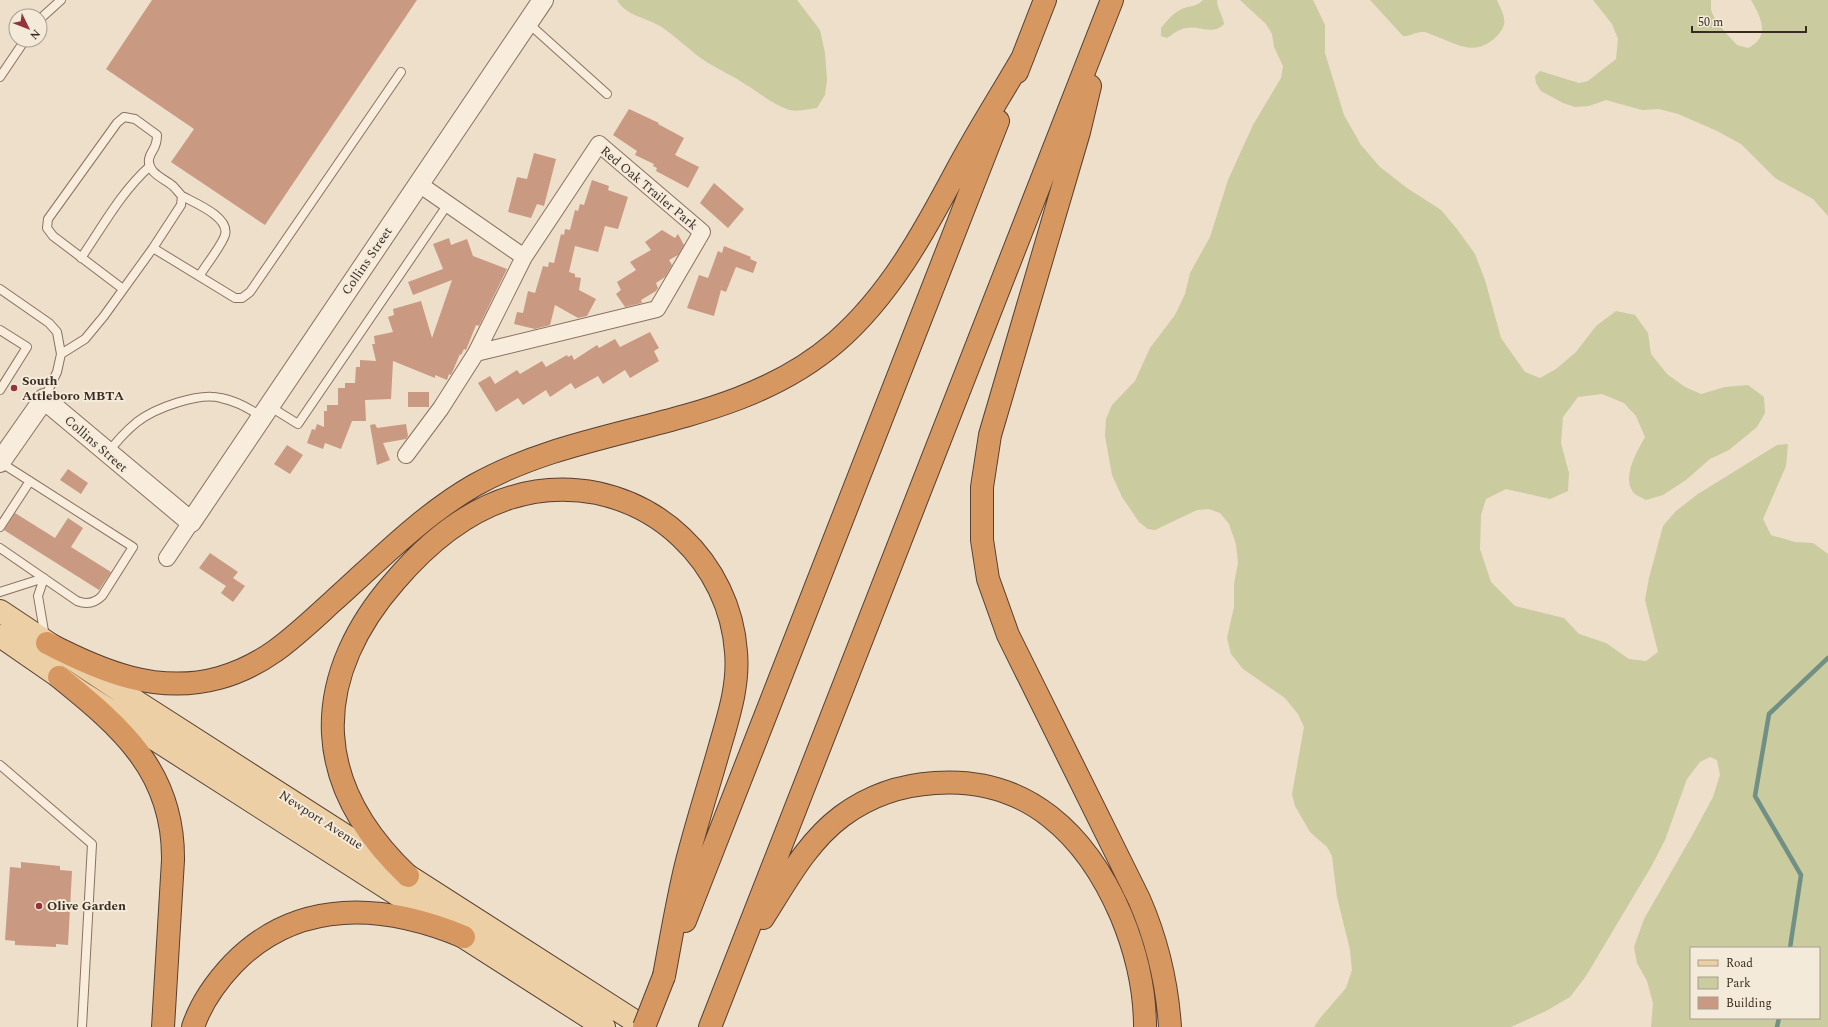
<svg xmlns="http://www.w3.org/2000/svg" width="1828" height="1027" font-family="Spectral,serif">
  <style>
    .green { fill: #cacb9e; fill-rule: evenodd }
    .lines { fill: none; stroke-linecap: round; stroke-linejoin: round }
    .stream { stroke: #719085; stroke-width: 4.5 }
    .building { fill: #c99982 }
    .service-casing { stroke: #89715f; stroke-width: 10 }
    .minor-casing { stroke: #89715f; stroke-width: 18 }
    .tertiary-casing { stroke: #89715f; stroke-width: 22 }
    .primary-casing { stroke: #574033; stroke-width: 24 }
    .motorway-casing { stroke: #574033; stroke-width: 24 }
    .service { stroke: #f8eddd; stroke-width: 8 }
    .minor { stroke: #f8eddd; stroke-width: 16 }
    .tertiary { stroke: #f8eddd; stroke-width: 20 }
    .primary { stroke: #edcfa5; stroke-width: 22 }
    .motorway { stroke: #d69761; stroke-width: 22 }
    .motorway-bridge-casing { stroke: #574033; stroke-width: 24; stroke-linecap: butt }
    .motorway-bridge { stroke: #d69761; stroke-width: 22 }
    .poi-dot { fill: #95323c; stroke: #f4ead9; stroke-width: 1.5 }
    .labels { text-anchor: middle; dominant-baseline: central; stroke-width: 4; stroke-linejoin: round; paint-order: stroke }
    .street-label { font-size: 13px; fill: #3a2b22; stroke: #f4ead9 }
    .poi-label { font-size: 13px; font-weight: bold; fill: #3a2b22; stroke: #f4ead9; text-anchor: start }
  </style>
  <rect width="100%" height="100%" fill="#eddfca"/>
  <path class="green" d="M617 0H797L820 30 825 53 827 80 825 95 817 108C809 109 798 112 790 110 773 105 760 93 745 84 733 76 720 70 708 63 691 52 677 37 660 26 645 17 626 16 617 0Z
    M1203 0H1217C1217 9 1223 15 1224 24 1213 36 1200 25 1186 28 1179 29 1173 34 1167 38L1161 36V28C1166 22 1172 14 1180 10 1188 5 1196 8 1203 0Z
    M1240 0H1313L1325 25V53L1344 115 1361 145 1380 167 1407 188 1441 210 1457 229 1475 254 1485 280 1501 338 1525 372 1540 378 1556 369 1576 352 1596 326 1616 311 1635 315 1648 333 1651 354 1667 374 1685 387 1701 394 1725 387 1748 385 1764 397 1765 413 1757 427 1729 450 1710 459 1686 480 1663 495 1646 500C1643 498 1637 496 1635 494 1620 479 1637 452 1645 437L1636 416 1624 403 1602 394 1578 397 1563 417 1561 443 1569 473 1568 491 1550 499 1506 489 1486 499 1481 515 1480 549 1491 582 1515 606 1564 618 1579 634 1606 643 1629 659 1646 661 1658 652 1645 600 1649 578 1663 526 1676 511 1698 494 1777 445 1788 444 1786 466 1763 519 1771 535 1795 542 1813 543 1828 554V1027H1651L1653 1003 1647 981 1637 963 1634 947 1644 919 1693 834 1713 797 1720 775 1717 760 1710 757 1700 762 1687 779 1665 840 1651 867 1586 976 1570 997 1546 1011 1511 1027H1314L1321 1017 1346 988 1352 970 1350 950 1337 897 1332 856 1327 847 1310 832 1295 806 1292 794 1304 727 1298 714 1285 698 1243 669 1231 654 1227 638 1234 607V584L1238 563 1236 544 1229 524 1220 513 1209 509 1197 510 1155 530 1148 529 1139 522 1122 497 1112 475 1105 436 1106 419 1112 405 1135 381 1150 348 1175 315 1185 294 1190 273 1210 237 1228 180 1253 125 1281 78 1283 66 1274 47 1272 34 1266 24ZM1691 948H1819V1018H1691Z
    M1370 0H1497C1503 15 1510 22 1497 36 1476 57 1459 45 1435 36 1432 35 1427 32 1424 32 1416 31 1410 37 1403 36Z
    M1593 0H1711V10L1715 19 1725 32 1737 45 1748 48C1771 37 1761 17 1751 0H1828V216L1813 199 1775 178 1741 144 1715 130 1678 114 1659 109 1642 110 1606 100 1589 106 1575 107 1563 103 1541 91 1536 83 1535 76 1540 71 1579 83 1588 81 1616 59 1618 39 1612 24Z"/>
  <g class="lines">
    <path class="stream" d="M1790 948 1801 875 1755 796 1769 714 1828 658
      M1777 1027 1779 1018"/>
  </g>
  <path class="building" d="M152 0H417L265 225 171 162 194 129 106 69Z
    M629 109 659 123 658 124 684 138 675 155 699 167 688 188 656 171 657 168 653 166 654 164 635 155 637 151 613 135Z
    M534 153 556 159 544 206 537 204 531 218 508 212 517 177 527 179Z
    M592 180 609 186 608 190 628 197 618 229 605 226 598 252 575 246 569 272 575 274V277L581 278 579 290 596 299 587 316 578 318 555 305 550 325 535 329 514 324 517 312 523 313 528 291 535 293 543 266 548 267 549 262 554 263 561 234 564 235 565 229 570 230 575 210 578 211 580 204 584 205Z
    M714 183 744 209 728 228 700 203Z
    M662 230 675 238 678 234 684 245 678 255 669 260 672 265 665 277 656 283 658 288 656 291 641 300 642 303 625 307 616 294 621 290 617 282 636 270 630 262 651 250 645 242Z
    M449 238 451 245 467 239 473 256 507 269 479 326 476 325 466 350 464 349 461 355 460 354 451 375 449 374 447 380 435 375V378L393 361 391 399 365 400 366 421H352L341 449 325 443 323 449 307 443 312 429 315 430 317 424 324 427V411H327V405H338V388H345V383H355L356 367H360V360L376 361 372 344H375L374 336 393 332 388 317 394 315 393 309 421 301 432 338 452 280 413 295 408 282 443 269 433 244Z
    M724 246 751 257 750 259 757 262 753 273 736 267 726 292 721 290 714 316 687 308 699 275 708 278 718 251 722 253Z
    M650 332 659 348 654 351 659 361 630 378 625 370 603 384 598 376 575 389 571 383 550 397 546 390 523 405 518 398 496 412 478 383 490 376 495 384 517 370 520 374 542 361 546 367 567 355 568 357 572 355 574 360 597 345 599 348 615 339 620 347Z
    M408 392H429V407H408Z
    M375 424 377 428 406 424 408 436 406 439 383 443 390 460 377 465 370 425Z
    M287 445 303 455 290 474 274 464Z
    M68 469 88 483 81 494 60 480Z
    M15 513 55 538 68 518 83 528 71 547 111 572 99 590 4 530Z
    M210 553 238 572 233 578 245 586 233 602 221 593 226 586 199 568Z
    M21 862 60 866V870L72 871 68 945 56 944V947L15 945V941L5 940 10 867 21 868Z"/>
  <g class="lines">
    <g class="service-casing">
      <path id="service" d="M40 19 61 0
        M528 23 607 94
        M0 77 25 40
        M182 196C195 203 230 217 225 235 222 245 206 265 200 275
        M81 258C103 226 121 192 150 166
        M0 289 49 323 57 332 61 354 57 372 44 399
        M123 289 53 236 47 228 48 219 117 123 124 117 135 119 157 135C157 150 151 149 149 159 147 173 165 179 173 186 176 189 179 193 182 196L181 205 153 248
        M0 330 27 347 0 390
        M61 354 85 339 104 316 153 248 235 298H242L250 292 401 72
        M269 406 298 424 448 204
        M108 453C116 442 126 431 137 422 155 408 199 392 221 398 236 401 249 408 262 417
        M0 527 30 481
        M0 548 77 601C87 605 95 603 102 596L133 547 0 462
        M44 578 38 596 45 637
        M0 592 44 578
        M0 765 92 844 82 1027"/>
    </g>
    <g class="minor-casing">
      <path id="minor" d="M599 144 702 232 657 309 476 353 524 257Z
        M419 184 524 257
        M406 455 441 408 476 353
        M167 558 191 522"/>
    </g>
    <g class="tertiary-casing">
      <path id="tertiary" d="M0 462 44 399 191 522 543 0"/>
    </g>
    <g class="primary-casing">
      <path id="primary" d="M0 611 137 702 644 1027
        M0 636 81 692 604 1027"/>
    </g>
    <g class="motorway-casing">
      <path id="motorway" d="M1017 72 1045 0
        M1090 86 1079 132 990 435 982 487V540L988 579 1008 635 1139 899C1157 940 1167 982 1170 1027
        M47 643C101 671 157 695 219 678 266 665 295 636 331 603 377 562 421 516 475 485 589 421 733 431 836 342 890 295 924 232 957 170 977 132 1001 95 1023 57
        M59 677C122 728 174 772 173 860L163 1027
        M408 876C368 838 336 790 333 734 330 676 358 623 395 581 447 520 514 477 597 493 629 500 658 515 681 537 713 567 733 608 736 652 739 684 729 715 720 746 709 785 696 825 686 865 677 902 671 939 664 976
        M763 918C786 882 807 842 842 816 869 796 902 785 935 783 1028 776 1087 836 1121 915 1136 951 1145 988 1145 1027
        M685 921 998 121
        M193 1027C201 1003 216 982 233 964 298 897 385 904 464 937
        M710 1027 1112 0"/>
    </g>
    <use href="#service" class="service"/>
    <use href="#minor" class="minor"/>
    <use href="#tertiary" class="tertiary"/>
    <use href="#primary" class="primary"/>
    <use href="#motorway" class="motorway"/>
    <g class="motorway-bridge-casing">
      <path id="motorway-bridge" d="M644 1027 664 976"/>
    </g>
    <use href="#motorway-bridge" class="motorway-bridge"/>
  </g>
  <g class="poi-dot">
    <circle cx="14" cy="388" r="4"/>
    <circle cx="39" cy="906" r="4"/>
  </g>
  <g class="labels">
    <g class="street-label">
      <text transform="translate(649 188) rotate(40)">Red Oak Trailer Park</text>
      <text transform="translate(367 261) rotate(-56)">Collins Street</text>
      <text transform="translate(96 444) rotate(41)">Collins Street</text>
      <text transform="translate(321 820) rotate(33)">Newport Avenue</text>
    </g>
    <g class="poi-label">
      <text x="22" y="381">South<tspan x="22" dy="15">Attleboro MBTA</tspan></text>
      <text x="47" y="906">Olive Garden</text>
    </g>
  </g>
  <rect x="1690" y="947" width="130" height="72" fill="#f4ead9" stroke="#aa9e90"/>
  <rect x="1698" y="960" width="20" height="6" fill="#edcfa5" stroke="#aa9e90"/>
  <text x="1726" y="967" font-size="12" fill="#3a2b22">Road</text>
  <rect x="1698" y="977" width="20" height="12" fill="#cacb9e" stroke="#aa9e90"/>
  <text x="1726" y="987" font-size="12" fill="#3a2b22">Park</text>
  <rect x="1698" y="997" width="20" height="12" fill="#c99982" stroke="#aa9e90"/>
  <text x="1726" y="1007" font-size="12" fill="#3a2b22">Building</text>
  <g transform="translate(28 28) rotate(133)"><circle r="19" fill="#f4ead9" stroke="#aa9e90"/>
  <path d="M0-3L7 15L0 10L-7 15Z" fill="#95323c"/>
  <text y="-6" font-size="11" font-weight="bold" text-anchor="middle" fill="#3a2b22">N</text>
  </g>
  <path d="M1692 26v6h114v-6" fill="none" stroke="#3a2b22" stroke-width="2"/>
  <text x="1698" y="26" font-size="12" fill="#3a2b22" stroke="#f4ead9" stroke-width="3" paint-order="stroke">50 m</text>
</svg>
